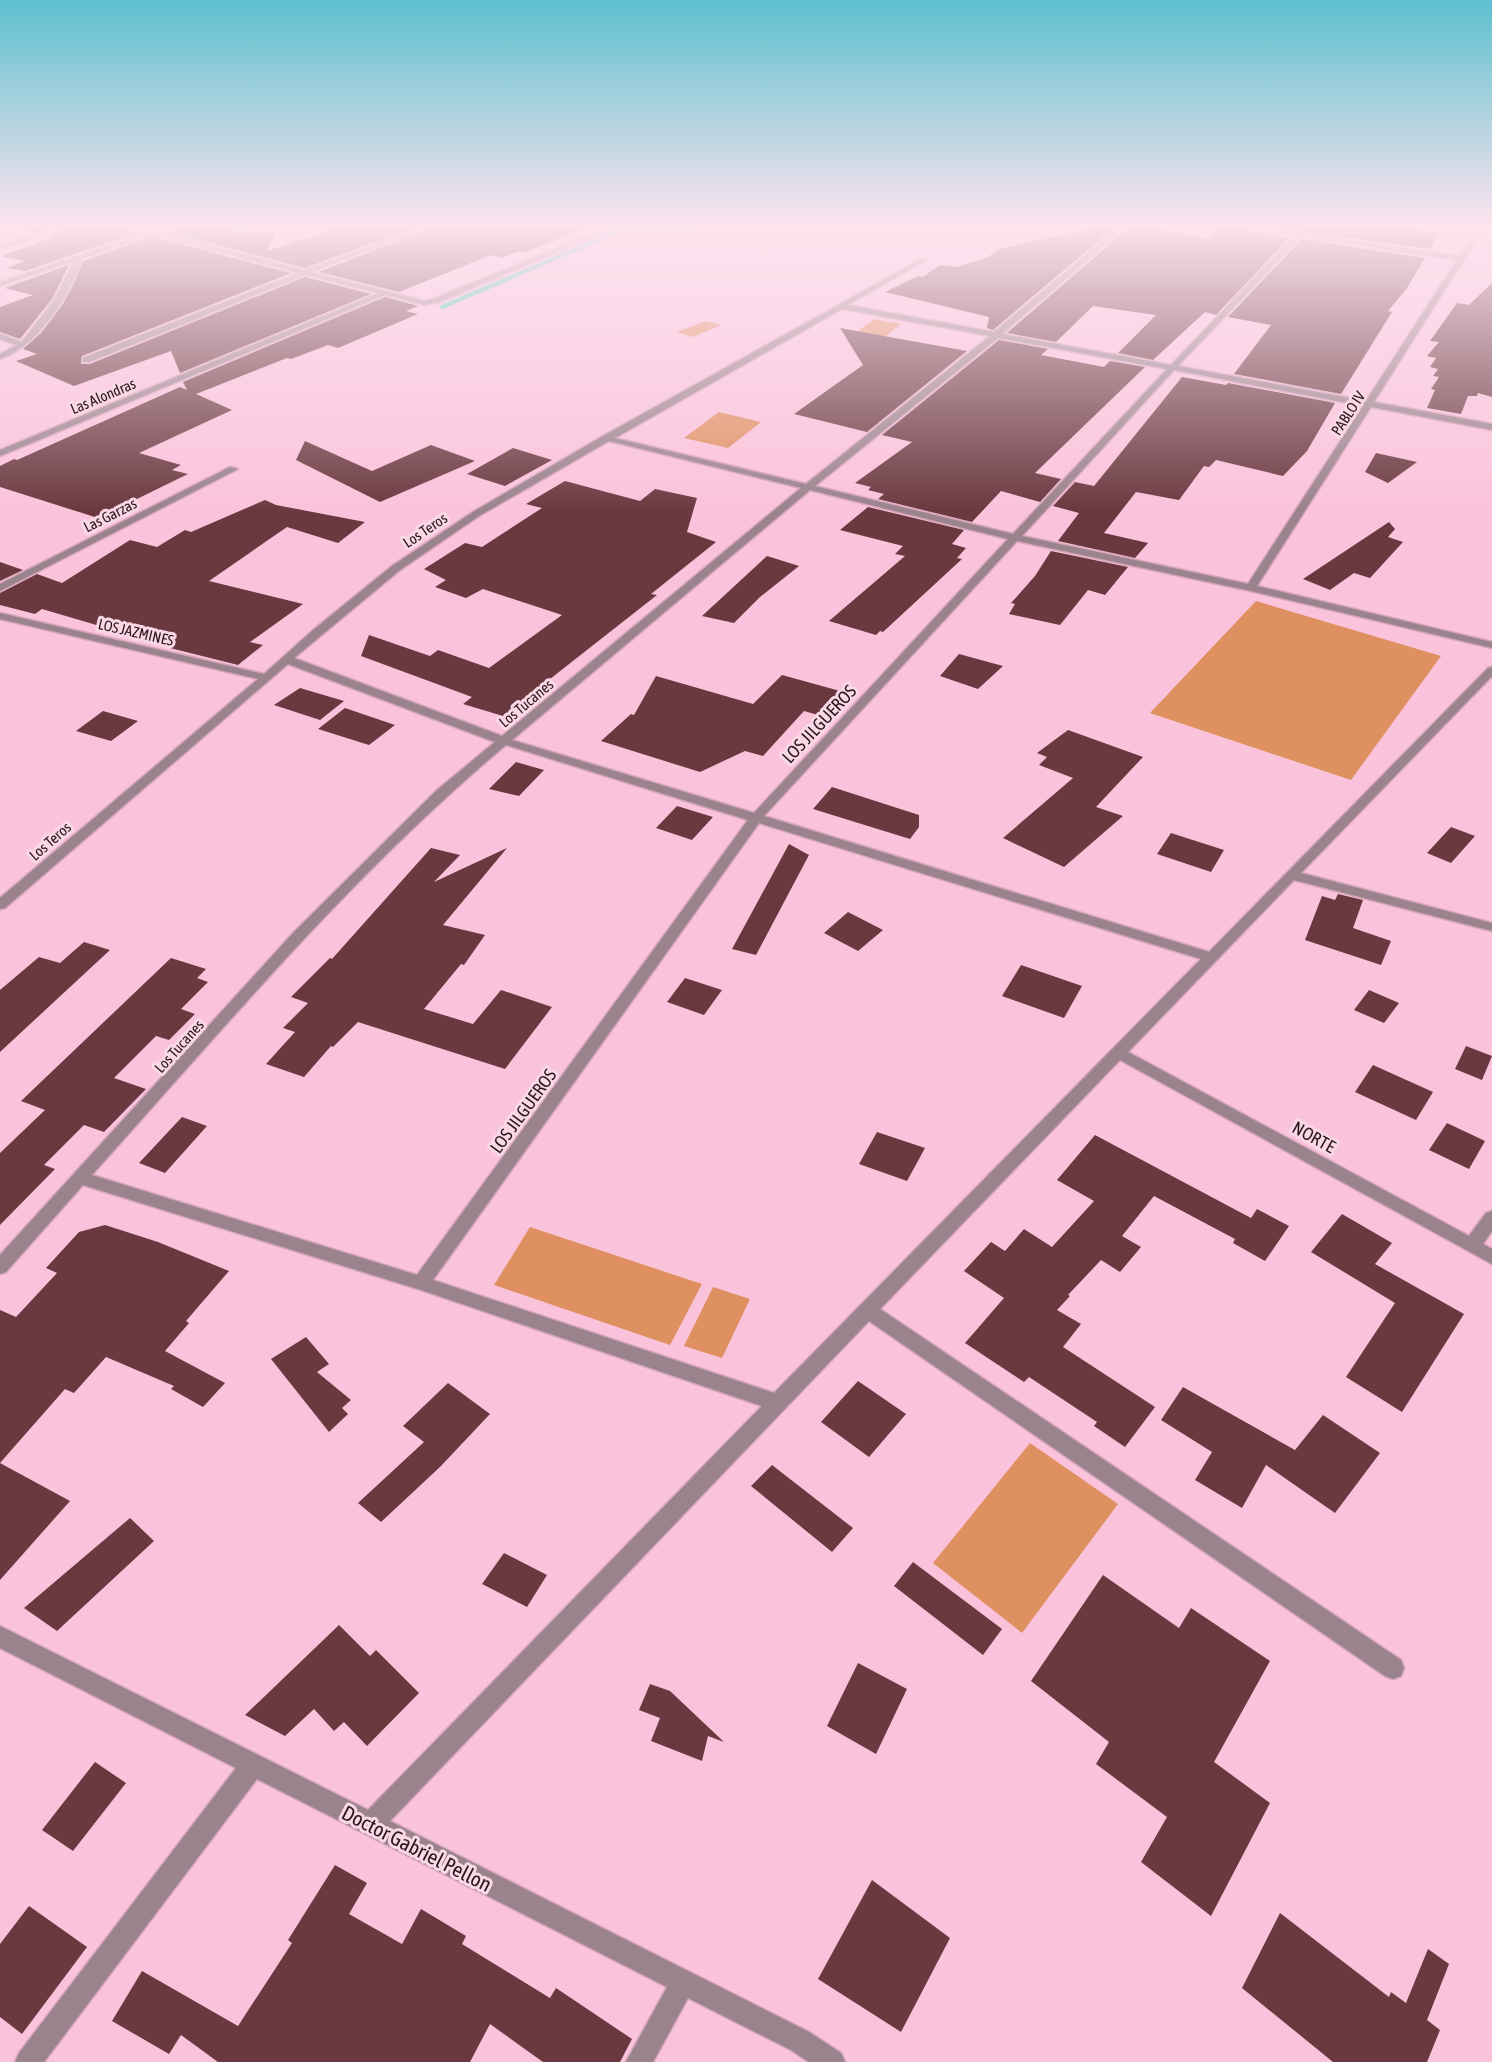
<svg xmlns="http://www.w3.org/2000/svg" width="1492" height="2062" font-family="'Asap Condensed',sans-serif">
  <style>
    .green { fill: #df9061 }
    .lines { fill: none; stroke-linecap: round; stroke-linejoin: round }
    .stream { stroke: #2cd3aa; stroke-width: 4.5 }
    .building { fill: #6a3940 }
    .minor-casing { stroke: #d4a4b9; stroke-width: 3 }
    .minor { fill: #9a838c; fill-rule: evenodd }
    .labels { text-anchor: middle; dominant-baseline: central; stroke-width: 6; stroke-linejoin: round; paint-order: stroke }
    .far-street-label { font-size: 15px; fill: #29151e; stroke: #fad7e5 }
    .street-label { font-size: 18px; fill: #29151e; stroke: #fad7e5 }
    .near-street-label { font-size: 21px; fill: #29151e; stroke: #fad7e5 }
  </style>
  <rect width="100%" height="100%" fill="#fac3db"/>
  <path class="green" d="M874 319 901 324 877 343 850 337Z
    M706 321 721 325 693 337 677 332Z
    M719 412 761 422 728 448 684 438Z
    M1256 601 1441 656 1351 780 1150 713Z
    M530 1227 702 1284 670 1345 494 1285Z
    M713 1287 750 1299 722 1358 684 1346Z
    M1030 1443 1118 1504 1022 1633 933 1563Z"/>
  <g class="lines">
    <path class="stream" d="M235 228 251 223
      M159 243 201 237
      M442 307 621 230 717 223"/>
  </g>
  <path class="building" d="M28 223H64L33 233 27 231Z
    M81 223H109L137 233 25 271 7 268 24 261 1 256 52 238 47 236Z
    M201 223 238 232 276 231 267 251 353 223 384 230 385 223H427L305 268 170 232Z
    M443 223H595V224L526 252H517L502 258 491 255 399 292 319 272Z
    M1116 223H1120L993 330 987 328 989 317 885 292 918 276 923 277 940 265 957 267 988 257 999 249Z
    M1213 223 1216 225 1289 238 1216 315 1205 312 1153 360 1118 353 1156 315 1093 306 1056 342 1007 333 1132 225 1212 239Z
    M1244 223H1364L1439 233 1430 249Z
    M152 237 291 273 82 356 81 364H90L305 277 371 294 180 373 171 351 74 386 16 361 37 354 23 349 41 333 63 304 83 261Z
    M1302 239 1425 258 1407 288 1388 311 1392 312 1341 394 1234 374 1271 325 1228 317Z
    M69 265 52 299 20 339 0 332V307L33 295 5 288Z
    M1492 283V397L1478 393 1477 396H1468L1461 414 1427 408 1435 390 1431 389 1439 377 1433 376 1438 369 1430 367 1436 358 1427 356 1439 342 1430 341 1457 303 1469 305Z
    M385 297 418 306 406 311 418 314 338 348 328 345 291 359 287 358 196 394 232 410 139 453 181 465 172 470 188 474 98 518 0 487V466L14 459 17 460 180 387 187 390 183 382Z
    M840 328 967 351 867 432 794 414 863 365Z
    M999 340 1048 349 1041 355 1104 367 1110 361 1145 367 1035 473 1061 479 1040 502 1001 491 972 522 878 499 884 494 868 490 871 487 855 483 912 442 882 435Z
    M1182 377 1226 385 1228 383 1335 403 1307 451 1283 476 1216 460 1209 467 1204 466 1179 500 1136 492 1104 533 1148 543 1135 558 1058 541 1079 513 1053 506 1075 482 1094 486Z
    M305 441 372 471 431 445 475 461 380 502 296 460Z
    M513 448 552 460 505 486 467 474Z
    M1376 453 1417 462 1388 483 1365 472Z
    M565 481 640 501 655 489 697 498 687 532 716 542 651 594 657 595 503 716 463 704 472 697 361 656 369 635 430 656 438 650 489 668 562 615 483 589 466 598 435 587 446 580 424 569 465 543 482 547 542 508 526 504Z
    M265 500 276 505 365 522 338 543 287 527 209 581 303 604 250 642 263 645 238 665 146 642 106 631 110 629 42 609 35 614 0 605V593L37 574 62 583 130 540 157 547 185 530 191 532Z
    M868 507 964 530 952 544 966 548 957 558 962 559 883 632 880 631 876 635 829 621 905 556 895 554 903 546 840 530Z
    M1389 522 1395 529 1388 537 1403 542 1370 578 1354 573 1330 590 1303 579Z
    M1051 551 1128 567 1105 595 1088 590 1060 625 1009 614 1015 604 1011 603 1035 576Z
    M767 556 799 566 760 597 734 623 702 616Z
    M0 562 23 570 0 581Z
    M959 654 1003 666 978 689 940 676Z
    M782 675 840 691 818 715 804 711 763 756 745 751 700 772 601 741 631 714 634 715 656 676 753 704Z
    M300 688 344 701 320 720 274 705Z
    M345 708 395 725 369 745 318 729Z
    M103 711 138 721 111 741 76 731Z
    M1068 730 1143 757 1096 807 1123 816 1064 867 1003 838 1073 778 1039 765 1047 757 1037 753Z
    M516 762 544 770 519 796 489 789Z
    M832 787 919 815V827L910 839 813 809Z
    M677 806 713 817 692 840 656 828Z
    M1451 827 1475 836 1451 863 1427 853Z
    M1171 833 1224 850 1211 872 1157 854Z
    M789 844 809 855 756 955 732 949Z
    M431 848 460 855 434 882 507 848 443 925 485 935 464 965 461 964 424 1009 473 1024 501 990 552 1007 505 1069 358 1022 333 1047 331 1046 304 1077 266 1064 295 1032 283 1028 308 1003 291 997 330 958 332 959Z
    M1338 894 1363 900 1353 928 1391 941 1381 965 1305 940 1322 896 1335 900Z
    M848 912 883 930 858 951 824 933Z
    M84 942 110 950 0 1052V990L39 957 60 963Z
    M171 958 206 969 197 978 208 982 181 1009 195 1014 169 1040 156 1036 114 1078 146 1089 104 1132 84 1125 44 1165 55 1169 0 1225V1153L45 1110 21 1101Z
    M1021 965 1082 986 1064 1018 1002 996Z
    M685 978 722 990 704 1015 667 1002Z
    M1369 990 1399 1003 1384 1023 1354 1010Z
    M1466 1046 1492 1056 1482 1080 1455 1069Z
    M1373 1065 1433 1092 1416 1120 1355 1092Z
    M182 1117 207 1126 165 1173 139 1163Z
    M1447 1123 1485 1141 1469 1169 1429 1150Z
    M877 1132 925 1148 907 1181 859 1164Z
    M1095 1135 1251 1218 1257 1209 1289 1226 1265 1261 1233 1243 1235 1239 1154 1196 1122 1236 1141 1247 1120 1272 1101 1260 1068 1295 1070 1296 1057 1310 1081 1324 1063 1347 1155 1407 1125 1447 1094 1426 1097 1422 1029 1377 1024 1382 965 1343 1004 1298 964 1271 991 1242 1005 1251 1024 1229 1052 1247 1094 1201 1057 1180Z
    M1342 1214 1392 1243 1375 1264 1464 1314 1402 1412 1346 1377 1395 1303 1311 1252Z
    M105 1225 158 1242 229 1271 186 1321 189 1323 165 1351 225 1383 203 1407 171 1389 174 1386 106 1357 74 1393 65 1389 0 1463 70 1501 0 1580V1310L16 1317 57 1273 46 1268 79 1232Z
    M306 1337 329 1364 317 1372 351 1400 342 1408 348 1414 329 1432 271 1359Z
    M858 1381 906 1414 869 1457 821 1422Z
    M448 1383 490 1414 440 1467 381 1522 358 1503 424 1442 403 1426Z
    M1183 1387 1295 1450 1323 1415 1380 1453 1335 1513 1266 1465 1242 1508 1195 1480 1212 1452 1161 1420Z
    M772 1465 853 1528 832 1552 751 1486Z
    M130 1518 154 1541 57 1631 24 1608Z
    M504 1553 547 1575 527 1607 482 1584Z
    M913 1562 1002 1629 983 1655 894 1586Z
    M1103 1575 1179 1628 1191 1608 1270 1661 1214 1762 1270 1803 1211 1916 1141 1862 1167 1817 1096 1764 1109 1742 1031 1681Z
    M339 1625 370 1656 376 1650 419 1693 367 1746 344 1722 334 1731 314 1709 285 1736 245 1715Z
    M858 1663 907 1689 876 1754 827 1726Z
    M650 1684 670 1691 724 1742 708 1736 702 1761 651 1741 660 1718 639 1710Z
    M95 1762 126 1783 73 1851 42 1830Z
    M335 1865 367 1883 349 1914 402 1944 421 1909 466 1936 462 1944 550 1998 556 1988 632 2039 620 2062H543L490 2024 470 2062H218L181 2035 169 2054 112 2021 142 1971 238 2026 292 1943 288 1940Z
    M872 1880 950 1938 901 2032 818 1979Z
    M29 1906 87 1947 22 2034 0 2017V1944Z
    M1280 1913 1389 1997 1391 1992 1406 2003 1428 1949 1449 1964 1427 2020 1440 2030 1427 2062H1333L1242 1988Z"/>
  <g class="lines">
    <g class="minor-casing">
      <path id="minor" d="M70 223H79L0 250V246Z
        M111 223H121L153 230 305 270 433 223H441L312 272 424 301 433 299 618 223H626L438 303 424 305 385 295 0 456V450L378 293 305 275 89 362H83V358L298 273 152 235 81 259C73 294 35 348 0 359V354L16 345 0 339V334L21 342 25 338 54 300 74 261 0 286V282L144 233Z
        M1124 223H1131L1002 334 1171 365 1294 236 1216 223H1230L1459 256 1481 223H1487L1374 402 1492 424V430L1371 407 1257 586 1492 642V648L1251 591 1017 541 764 816 1209 952 1488 668 1492 667V676L1301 873 1492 923V931L1294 880 1128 1052 1469 1236 1486 1213 1492 1211V1231L1483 1244 1492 1249V1264L1120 1060 880 1309 1401 1660 1404 1668 1401 1676 1393 1679 1385 1676 869 1321 390 1821 809 2032 841 2053 845 2062H809L791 2050 688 1998 653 2062H626L667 1987 257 1779 44 2062H15L19 2053 236 1768 0 1648V1626L368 1810 762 1406 421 1290 83 1185 6 1272 0 1274V1255L294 932 436 791 495 742 288 664 5 908 0 909V898L258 679 0 619V613L264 674 312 631 392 566 473 512 603 436 921 259 926 260 848 305 994 332ZM1301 237 1457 260 1366 401 1178 366ZM842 309 990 336 806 484 615 438ZM998 338 1167 369 1013 534 815 486ZM1174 370 1363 406 1248 584 1022 536ZM609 441 801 488 502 736 294 658 400 570 479 516ZM810 490 1008 539 754 813 512 740ZM506 745 748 820 417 1275 92 1175C225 1027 353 873 506 745ZM759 823 1201 959 774 1393 433 1280Z
        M230 467 238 469 0 591V584Z"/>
    </g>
    <use href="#minor" class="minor"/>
  </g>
  <linearGradient id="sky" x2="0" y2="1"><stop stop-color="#5dc0cf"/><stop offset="0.44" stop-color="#fde4ef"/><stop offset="1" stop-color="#fde4ef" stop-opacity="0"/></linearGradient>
  <rect width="1492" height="511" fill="url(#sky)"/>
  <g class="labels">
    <g class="far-street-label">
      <text transform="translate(103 396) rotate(-23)">Las Alondras</text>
      <text transform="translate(1348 413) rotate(-57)">PABLO IV</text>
      <text transform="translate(110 515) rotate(-27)">Las Garzas</text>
      <text transform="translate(425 530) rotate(-34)">Los Teros</text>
      <text transform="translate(136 632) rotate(13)">LOS JAZMINES</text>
      <text transform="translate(526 703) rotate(-40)">Los Tucanes</text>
      <text transform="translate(50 841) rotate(-41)">Los Teros</text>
      <text transform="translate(179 1046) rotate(-48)">Los Tucanes</text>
    </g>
    <g class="street-label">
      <text transform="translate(819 724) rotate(-47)">LOS JILGUEROS</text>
      <text transform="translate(523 1111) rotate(-54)">LOS JILGUEROS</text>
      <text transform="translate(1314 1137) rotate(29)">NORTE</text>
    </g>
    <g class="near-street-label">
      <text transform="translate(417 1848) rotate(27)">Doctor Gabriel Pellon</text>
    </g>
  </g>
</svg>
